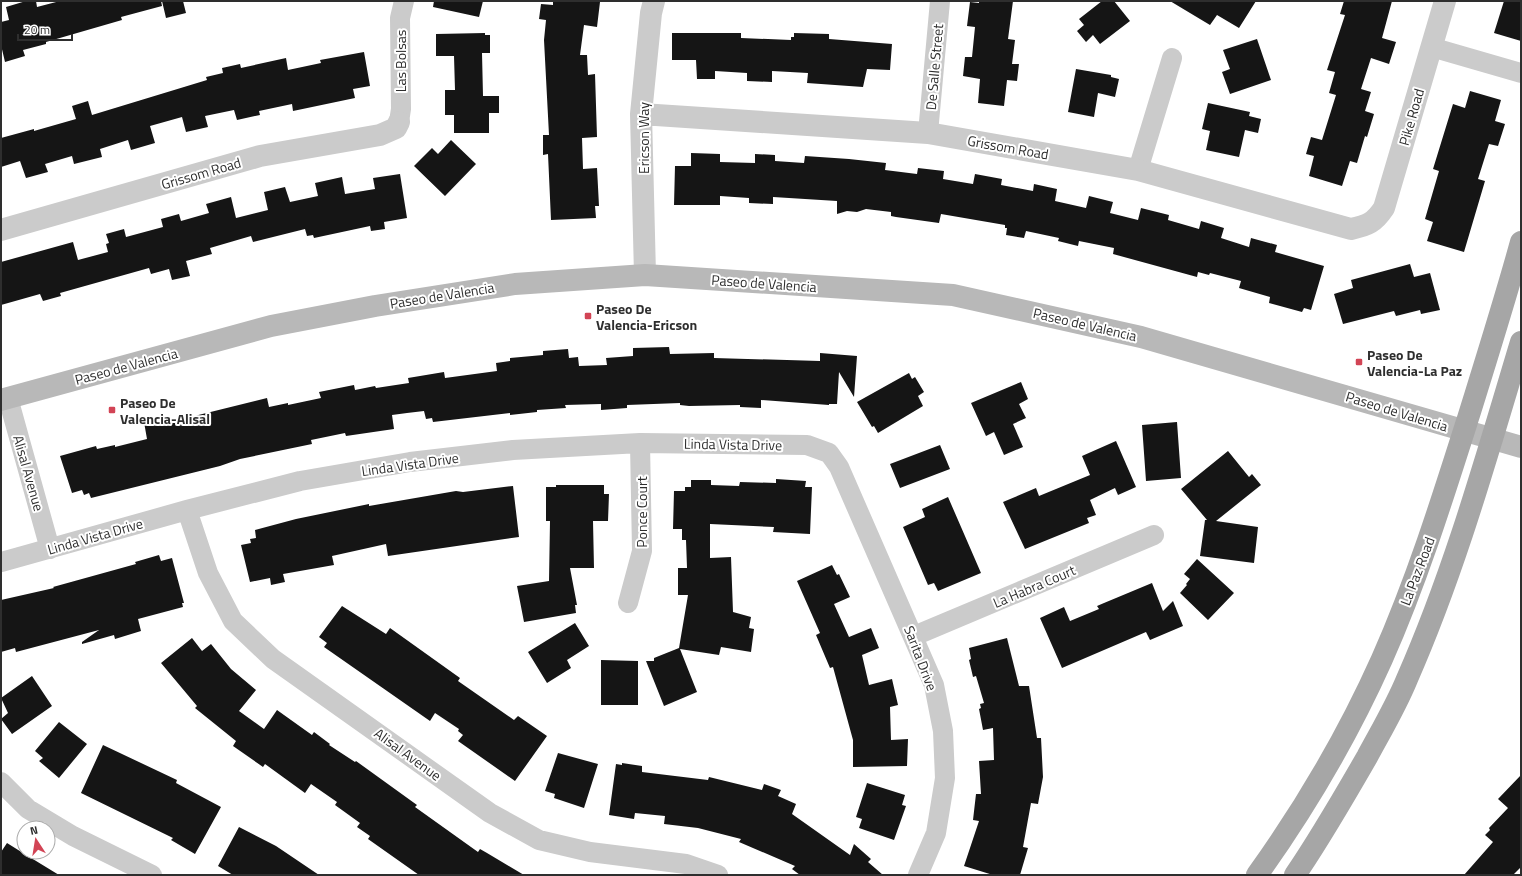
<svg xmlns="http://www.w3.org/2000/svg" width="1522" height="876" font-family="'Titillium Web',sans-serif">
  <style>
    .building { fill: #151515 }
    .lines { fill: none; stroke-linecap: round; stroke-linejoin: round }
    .minor { stroke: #cbcbcb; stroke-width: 20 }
    .tertiary { stroke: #cbcbcb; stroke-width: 22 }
    .secondary { stroke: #b8b8b8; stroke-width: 22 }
    .primary { stroke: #a6a6a6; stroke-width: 22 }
    .poi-dot { fill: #d24455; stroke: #fff; stroke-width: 1.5 }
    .labels { text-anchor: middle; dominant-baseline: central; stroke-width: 4; stroke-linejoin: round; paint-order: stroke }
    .street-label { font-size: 14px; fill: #2e2e2e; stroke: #fff }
    .poi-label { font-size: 14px; font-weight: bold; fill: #2e2e2e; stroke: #fff; text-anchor: start }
  </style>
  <rect width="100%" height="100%" fill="#fff"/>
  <path class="building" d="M26 1H36L37 7 60 1H161L162 6 121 17 122 20 46 42V44L23 50 25 56 5 62 1 45V22L9 20 6 7Z
    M162 1H183L186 13 166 18Z
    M434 1H483L479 17 433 7Z
    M553 1 600 2 597 27 584 25 580 55H587L588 75 595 74 597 137 582 138 583 169 597 168 599 206H595L596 218 551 220 548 154 543 155V135H549L544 40 546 20 539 19 541 4 553 5Z
    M979 1H1013L1008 39 1015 40 1012 64H1019L1017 81 1007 80 1004 106 978 103 980 79 963 76 965 57H972L975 27 967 26 970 2 979 3Z
    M1102 1H1114L1130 21 1100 44 1093 35 1086 42 1077 31 1084 25 1079 19Z
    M1170 1H1256L1239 28 1217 15 1210 25Z
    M1344 1H1392L1382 38 1396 42 1389 64 1371 58 1361 89 1371 92 1365 111 1374 114 1367 137 1365 136 1357 163 1350 161 1342 186 1309 176 1314 156 1306 154 1311 137 1322 140 1336 95 1329 93 1335 72 1327 70 1345 15 1340 14Z
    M1504 1H1521V41L1494 33Z
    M485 33V35H490V53H482L483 96H499V113H489V133H454V115H445V90H455L454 56H436V34Z
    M672 33H741V38L791 40V37H794V33L829 34V39L892 44 890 70 867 69 863 87 807 83 808 73 772 71V82L747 81V73L715 71V79H697L696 60H672Z
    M1257 39 1271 80 1230 94 1222 72 1230 69 1223 50Z
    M364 52 370 86 353 89 355 98 293 111 292 104 259 111 260 115 237 120 234 110 205 116 208 127 186 132 182 117 150 126 155 143 131 150 128 140 100 149 102 157 74 164 72 156 45 164 48 172 26 178 20 161 1 167V138L34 129V131L76 119 72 106 88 101 92 115 207 80 206 77 223 73 222 68 240 64 241 68 286 58 288 70 321 63 320 60Z
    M1076 69 1111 75V77L1119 79 1115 97 1098 93 1094 117 1068 112Z
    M1470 91 1501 100 1495 121 1505 124 1498 146 1489 144 1478 179 1485 181 1464 252 1427 241 1433 222 1425 219 1439 171 1433 169 1453 104 1465 108Z
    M1208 103 1250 112 1249 116 1261 119 1258 133 1245 130 1239 157 1206 150 1210 131 1202 129Z
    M451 140 476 164 445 196 414 166 432 148 438 154Z
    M691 153 720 154V162L755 163V154L775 155V161L804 163 805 156 849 159 886 163 885 170 917 174 918 168 944 171 943 179 973 184 975 174 1002 179 1001 185 1033 191 1034 184 1057 189 1055 201 1086 208 1089 196 1113 202 1110 213 1138 220 1141 208 1169 215 1168 220 1199 229 1201 221 1224 228 1221 238 1249 247 1251 238 1277 245 1275 252 1324 266 1311 310 1304 308 1302 312 1269 303 1270 297 1239 288 1241 281 1210 273 1209 275 1198 272 1197 277 1113 254 1114 248 1079 241 1078 246 1058 241 1059 238 1026 231 1024 238 1006 235 1007 228H1005V225L941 214 939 223 896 217 891 216V212L866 209 857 212 847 211 837 214V201L773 197V204L749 203V198L720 196V205H674L675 166H691Z
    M400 174 407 218 384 222 385 229 371 231 370 226 314 238 313 235 307 236 305 229 253 242 251 236 210 248 212 254 186 261 190 276 172 280 169 269 151 274 149 268 60 293 61 296 43 301 40 294 1 305V262L73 242 78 260 108 252 106 244 109 243 106 234 124 229 126 237 163 227 161 219 179 214 181 221 209 213 206 204 231 197 236 218 268 210 264 192 285 187 290 202 318 196 315 183 342 177 345 194 375 189 373 178Z
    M1410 264 1414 277 1430 273 1440 310 1421 314 1420 310 1396 316 1394 311 1343 324 1334 294 1353 288 1351 280Z
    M669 347 670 354 714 353V358L820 361V353L857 356 854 397 839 372 837 404H829V405L761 400V408L740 407V405L689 406 680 405V403L627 405V408L601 410V404L565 405 566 408 537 410V412L510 415V413L433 422 432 418 426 419 424 411 407 413 392 415 394 429 346 436 345 433 311 440 312 444 240 459 220 466 91 498 89 493 84 495 82 490 72 493 60 456 96 446 97 449 115 445V447L147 439 144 422 161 417 162 424 267 398 269 407 288 403V405L321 398 319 392 354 385 355 390 375 386 376 388 409 383 408 378 444 372 445 378 497 371 496 363 510 361V358L543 355V351L568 349 569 358 578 357 579 366 607 365 606 358 633 356V348Z
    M909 373 912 379 915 377 924 392 918 396 923 406 878 433 874 426 872 427 857 402Z
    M1021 382 1028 399 1019 404 1026 418 1013 424 1023 447 1004 455 994 432 986 436 971 403Z
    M1177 422 1181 478 1146 481 1142 425Z
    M1116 441 1136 487 1118 495 1115 488 1090 500 1096 515 1087 518 1089 523 1025 549 1003 502 1036 488 1039 496 1090 475 1082 456Z
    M940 445 950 469 900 488 890 464Z
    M1228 451 1249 477 1252 474 1261 485 1216 521 1258 527 1254 563 1200 556 1205 520H1207L1181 489Z
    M776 479 806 481 805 487H812L810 534 773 532 774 527 710 524V558L731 557 733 612 751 617 749 628 754 629 751 652 721 647 719 655 680 649 697 692 664 706 646 661H654V658L679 648 688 595H678V568H687L686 540H682V529H673L674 491H685V487H691V480H711V485L739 486 740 482 776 483Z
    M556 485H604V494H609L608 521H593L594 568H570L577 605H575L576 613 524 622 517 586 549 581 550 521H546V487H556Z
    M513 486 519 537 388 556 386 544 332 556 334 565 283 574 285 582 271 585 270 578 250 582 241 545 251 543 250 539 256 538 255 530 296 519 369 504V506L456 491 463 492Z
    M948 497 981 573 938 591 934 583 928 585 903 527 925 517 922 509Z
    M159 555 161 561 172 558 184 603H182L183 607 138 619 141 631 115 639 114 635 82 644V642L99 630 16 652 15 648 1 652V600L54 588 53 587 136 564 135 562Z
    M1197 559 1234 593 1208 620 1180 593 1187 585 1186 584 1190 579 1184 574Z
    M832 565 837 575 839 574 850 597 834 604 849 637 871 628 879 648 862 655 869 685 892 679 898 705 890 707 891 740 908 739 907 766 853 767V740L833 667 830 668 816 635 820 633 797 581Z
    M1152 583 1163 611 1173 601 1183 626 1150 640 1146 632 1062 668 1040 618 1064 607 1070 621 1099 609 1097 606 1104 603Z
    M342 606 386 634 390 628 460 678 458 681 514 720 518 716 547 736 515 781 458 741 463 735 458 731 459 729 435 713 430 721 324 647 327 643 319 637Z
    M575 623 589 646 567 660 571 668 547 683 528 652Z
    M192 638 202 651 211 644 231 669 256 690 239 711 264 729 277 710 312 735 314 732 330 744 329 745 355 762 356 761 417 805 415 807 478 852 480 849 487 853 524 875H419L368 839 370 836 357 827 360 823 335 805 337 802 311 784 305 793 265 764 263 767 233 746 236 741 195 708 197 706 161 663Z
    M1007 638 1019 686H1029L1037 738H1041L1043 777 1038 804 1031 803 1023 847 1028 848 1020 875H993L964 866 979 821 973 820 976 794H981L979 761 994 760 993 728 983 730 979 709 981 708 980 704 984 703 976 676 973 677 969 660 971 659 969 648Z
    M601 660 638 661V705H601Z
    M32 676 52 706 12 734 1 719 8 713 1 698Z
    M59 722 87 744 59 778 39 761 43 758 35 751Z
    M103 745 177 780 176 783 221 807 195 854 171 840 173 838 81 793Z
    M558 753 598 764 584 808 554 798 555 794 545 791Z
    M622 763 642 766V772L708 780 709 777 762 790 764 784 781 790 778 796 796 804 792 814 850 855 854 844 871 859 868 862 883 875H800L792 869 795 866 739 842 741 839 698 828 664 824 665 816 635 813 634 819 609 815 616 764 622 765Z
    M1521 775V867L1513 875H1464L1493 842 1485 835 1490 830 1489 828 1508 808 1498 799Z
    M867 783 905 795 902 805 906 806 894 840 859 828 862 819 856 817Z
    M239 827 276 846 319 875H233L218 866Z
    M7 843 23 853 59 875H1V852Z"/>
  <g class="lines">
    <path class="minor" d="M1431 47 1521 73
      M399 122 401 109 400 18 404 1
      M928 133 940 1
      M1138 170 1172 58
      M8 398 50 549
      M187 510 208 573 233 621 273 659 490 813 539 840 590 852 686 864 718 875
      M1 562 187 510 300 481 410 462 513 450 640 443 807 445 829 453 839 467 934 685 943 731 945 778 936 833 918 875
      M628 603 642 551 640 443
      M914 636 1154 535
      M1 782 28 809 73 836 152 875"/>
    <path class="tertiary" d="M641 114 928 133 1138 170 1351 229C1368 225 1374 223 1384 208L1445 1
      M1 230 260 156 380 135 396 128 399 122
      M645 275 641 114 651 13 654 1"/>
    <path class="secondary" d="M1 400 271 326 375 306 515 284 645 275 953 295 1141 337 1521 447"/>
    <path class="primary" d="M1257 875C1305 808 1348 735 1382 659 1417 580 1443 497 1469 415 1487 357 1505 300 1521 242
      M1295 875C1321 837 1344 797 1367 757 1381 731 1396 706 1407 679 1455 570 1487 455 1521 342"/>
  </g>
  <g class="poi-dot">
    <rect x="584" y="312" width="8" height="8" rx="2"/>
    <rect x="1355" y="358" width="8" height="8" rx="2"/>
    <rect x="108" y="406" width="8" height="8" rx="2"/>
  </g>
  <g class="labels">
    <g class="street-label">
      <text transform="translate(400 61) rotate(-90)">Las Bolsas</text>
      <text transform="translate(934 67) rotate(-85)">De Salle Street</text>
      <text transform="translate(1411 117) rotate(-74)">Pike Road</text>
      <text transform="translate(643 138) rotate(-90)">Ericson Way</text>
      <text transform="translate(1008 147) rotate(10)">Grissom Road</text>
      <text transform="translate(201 173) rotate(-16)">Grissom Road</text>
      <text transform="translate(764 283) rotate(4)">Paseo de Valencia</text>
      <text transform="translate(442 295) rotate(-9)">Paseo de Valencia</text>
      <text transform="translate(1085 324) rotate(13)">Paseo de Valencia</text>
      <text transform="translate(126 366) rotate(-15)">Paseo de Valencia</text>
      <text transform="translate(1397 411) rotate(17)">Paseo de Valencia</text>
      <text transform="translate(733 444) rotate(1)">Linda Vista Drive</text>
      <text transform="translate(410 464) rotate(-8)">Linda Vista Drive</text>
      <text transform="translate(29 473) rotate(74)">Alisal Avenue</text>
      <text transform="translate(641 512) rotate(-90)">Ponce Court</text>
      <text transform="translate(95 536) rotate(-16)">Linda Vista Drive</text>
      <text transform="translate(1417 571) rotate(-69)">La Paz Road</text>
      <text transform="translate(1034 586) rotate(-23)">La Habra Court</text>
      <text transform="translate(921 658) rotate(69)">Sarita Drive</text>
      <text transform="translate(408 754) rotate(36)">Alisal Avenue</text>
    </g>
    <g class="poi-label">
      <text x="596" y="308">Paseo De<tspan x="596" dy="16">Valencia-Ericson</tspan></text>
      <text x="1367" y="354">Paseo De<tspan x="1367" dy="16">Valencia-La Paz</tspan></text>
      <text x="120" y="402">Paseo De<tspan x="120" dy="16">Valencia-Alisal</tspan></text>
    </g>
  </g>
  <rect width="1522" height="876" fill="none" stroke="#2e2e2e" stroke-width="4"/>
  <g transform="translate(36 840) rotate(348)"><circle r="19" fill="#ffffff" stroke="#ababab"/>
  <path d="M0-3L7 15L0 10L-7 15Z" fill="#d24455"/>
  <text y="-6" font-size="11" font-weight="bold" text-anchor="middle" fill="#2e2e2e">N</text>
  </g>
  <path d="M18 34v6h54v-6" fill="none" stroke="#2e2e2e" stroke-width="2"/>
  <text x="24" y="34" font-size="12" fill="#2e2e2e" stroke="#ffffff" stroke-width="3" paint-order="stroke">20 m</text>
</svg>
